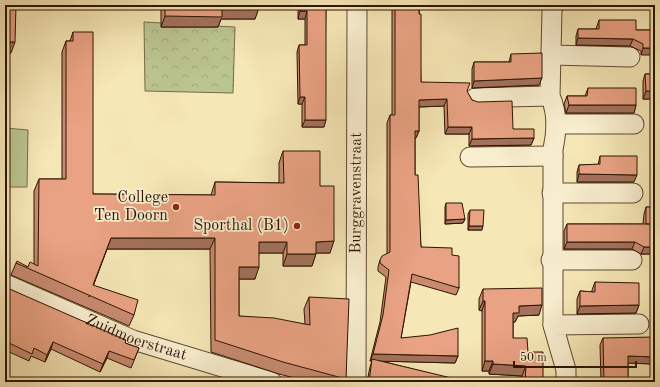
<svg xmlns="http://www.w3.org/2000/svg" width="660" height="387" font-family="'Old Standard TT',serif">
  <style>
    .grass { fill: #bbc58f; stroke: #746c48 }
    .park { fill: url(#park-crowns); stroke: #746c48 }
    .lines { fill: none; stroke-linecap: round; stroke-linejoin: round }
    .minor-casing { stroke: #5f492e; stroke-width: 21 }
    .minor { stroke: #f9efd0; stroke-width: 19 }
    .wall { fill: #c88b71; stroke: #2d1401 }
    .shaded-wall { fill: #a3715c; stroke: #2d1401 }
    .building { fill: #e9a283; stroke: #2d1401 }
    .poi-dot { fill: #8f2418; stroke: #f9efd0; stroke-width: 1.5 }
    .labels { text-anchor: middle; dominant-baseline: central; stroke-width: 3.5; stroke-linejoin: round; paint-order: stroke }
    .street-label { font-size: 16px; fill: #2d1401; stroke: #f9efd0 }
    .poi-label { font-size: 16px; fill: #2d1401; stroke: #f9efd0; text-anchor: end }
  </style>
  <defs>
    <pattern id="park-crowns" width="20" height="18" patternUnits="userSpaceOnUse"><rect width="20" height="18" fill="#bbc58f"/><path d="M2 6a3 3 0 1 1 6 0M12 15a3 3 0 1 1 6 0" fill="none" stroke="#a1a87a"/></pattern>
  </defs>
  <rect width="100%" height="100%" fill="#f6e7b6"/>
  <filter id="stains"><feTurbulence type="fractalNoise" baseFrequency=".005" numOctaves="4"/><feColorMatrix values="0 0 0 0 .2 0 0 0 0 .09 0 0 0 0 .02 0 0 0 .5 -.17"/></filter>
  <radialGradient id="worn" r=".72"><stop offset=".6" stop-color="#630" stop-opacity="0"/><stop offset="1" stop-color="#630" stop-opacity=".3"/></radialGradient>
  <path class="grass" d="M5 128 28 130 27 187H5Z"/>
  <path class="park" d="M144 22 235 27 233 93 145 91Z"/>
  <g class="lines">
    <g class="minor-casing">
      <g id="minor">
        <path d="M551 55 630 57"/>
        <path d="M475 98 550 96"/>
        <path d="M556 124H634"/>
        <path d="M470 157 553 156"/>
        <path d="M552 193H633"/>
        <path d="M551 260H632"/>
        <path id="s1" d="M5 284 133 340 272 382"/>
        <path d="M553 325V149C557 131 558 113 550 96L552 10 554 5"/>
        <path id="s2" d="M356 382 357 5"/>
        <path d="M566 382V370L553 325 639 324"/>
      </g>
    </g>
    <use href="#minor" class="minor"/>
  </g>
  <path class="wall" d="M161 5H259L255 19H221L218 27H161Z
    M298 5H326L324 127H302V104H298L297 52 299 45H305V19H298Z
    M392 5H419L421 82 467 92 472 100 513 129 534 138 531 145 469 146V134H445L444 106 419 107V131L416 138H415V175L421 247 452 255 459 288 456 295 411 282 401 338 458 356 455 363 381 361 464 382H367L370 367 372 361H370L380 322 386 277 378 271V267L380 260 387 253V123L390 115H392Z
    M599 20 636 30H655L641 55V51L630 46 576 45V36L578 29H596Z
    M73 32 93 194 211 195 215 182 279 183V163L283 151 320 186 330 253H316L312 266H283V253H259L255 279H239V316L305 324 304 309 309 297 346 379 345 382H310L279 374 211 352 210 249H107L93 285 134 315 129 326 11 275 16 263 28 267 34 264V191L39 179H62V52L66 41H70Z
    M511 54 539 85 472 88V69L474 62H509Z
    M645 74H655V99H643V81Z
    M588 88 636 105 634 113H566L564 104 567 96H585Z
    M600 156 634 182H577V172L579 165H598Z
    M446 203 465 219 463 223 445 224V207Z
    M646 207H655V248L653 254H641L632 249H564V231L567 224H643L644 214Z
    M470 210 482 230H468V214Z
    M595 282 639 305 636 313 577 314V299L580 291 592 292V290Z
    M5 287 125 343 139 348 131 368 107 358 100 372 51 349 45 362 31 356 29 361 5 350Z
    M483 289 539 315 518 316 515 322H513V338L528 352 543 382H522V376L489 374V371H482V311L479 310V299Z
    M603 338 653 364 628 363V382H601L600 345Z"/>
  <path class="shaded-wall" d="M222 8H259L255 19H221L218 27H161L165 16Z
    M300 11H307L305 19H298Z
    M578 38 633 39 630 46 576 45Z
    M5 42H15L11 53H5Z
    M643 48H655V55H641Z
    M542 78 539 85 472 88 474 81Z
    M646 91H655V99H643Z
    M300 97H305L302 104H298Z
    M447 99 444 106 416 107 419 100Z
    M569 105H636L634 113H566Z
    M305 120H326L324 127H302Z
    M448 127H472L469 134H445Z
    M415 131H419L416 138H412Z
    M534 138 531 145 469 146 472 139Z
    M579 174 637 175 634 182H577Z
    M465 219 463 223 445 224 446 220Z
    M469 226H483L482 230H468Z
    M111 238H215L210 249H107L89 297Z
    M334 241 330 253H312L316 242Z
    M259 242H287L283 253H255Z
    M567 242H635L632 249H564Z
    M644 247H655L653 254H641Z
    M287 254H316L312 266H283Z
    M239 267H259L255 279H235Z
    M483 301H485L482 311 479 310Z
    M542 305 539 315 518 316 515 322 509 323 513 313 519 306Z
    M639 305 636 313 577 314 580 306Z
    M53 342 51 349 45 362 47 355Z
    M109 351 107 358 100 372 103 364Z
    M373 354 458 356 455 363 372 361V359V361H370Z
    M628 356 655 357 653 364 625 363Z
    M485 361H493L489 371H482Z
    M493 364 526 366 522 376 489 374Z"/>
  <path class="building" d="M5 5H16L15 42H5Z
    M165 5H259V8H222V17L165 16Z
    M300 5H326V120H305V97H300L299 45H307V11H300Z
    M395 5H419V14H421V82L470 83 467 91 472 100 478 102 512 101 513 129H534V138L472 139V127H448L447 99 419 100V131H415V175H418L421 247 452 248V255L459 256V288L412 274 401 338 430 335 458 328V356L373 354 383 315 389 270 380 263V260L382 256 390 252V115H395Z
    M599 20H636V30H655V48H643V44L633 39 578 38V29H599Z
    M73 32H93V194L215 195V182L284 183 283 151H320V186H334V241L316 242V254H287V242H259V267H239V316L274 318 310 325 309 297 349 299 346 379 283 362 215 340V238H111L93 285 138 300 134 315 16 263 17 261 28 267 30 262 38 266 39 179H66V41H73Z
    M542 53V78L474 81V62H511V54Z
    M645 74H655V91H646Z
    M588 88H636V105H569L567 96H587Z
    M600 156H637V175L579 174V165L600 164Z
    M446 203H462L465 219 446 220Z
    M646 207H655V224H646Z
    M470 210H484L483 226H469Z
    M567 224H655V247H644L635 242H567Z
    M595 282 639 283V305L580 306V291L595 292Z
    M5 287 126 340 125 343 139 348 134 360 109 351 103 364 53 342 47 355 34 348 32 354 5 341Z
    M542 288V305L519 306V313H513V338H527L528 352H543V382H525L526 366 493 364V361H485V301H483V289Z
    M655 337V357L628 356V382H604L603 338Z
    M372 359 464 381V382H369Z"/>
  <g class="poi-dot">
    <circle cx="176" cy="207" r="4"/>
    <circle cx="297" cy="226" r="4"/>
  </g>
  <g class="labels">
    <g class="street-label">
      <text stroke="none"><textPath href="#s2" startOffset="189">Burggravenstraat</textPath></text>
      <text stroke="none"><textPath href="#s1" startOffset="142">Zuidmoerstraat</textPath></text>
    </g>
    <g class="poi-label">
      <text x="168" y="198">College<tspan x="168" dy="18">Ten Doorn</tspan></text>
      <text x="289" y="226">Sporthal (B1)</text>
    </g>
  </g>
  <rect width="660" height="387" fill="none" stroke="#f6e7b6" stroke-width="20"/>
  <rect x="6" y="6" width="648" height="375" fill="none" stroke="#2d1401" stroke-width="2"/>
  <rect x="10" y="10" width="640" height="367" fill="none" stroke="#2d1401"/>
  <path d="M514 361v6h122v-6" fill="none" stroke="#2d1401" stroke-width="2"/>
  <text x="520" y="361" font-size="12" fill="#2d1401" stroke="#f9efd0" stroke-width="3" paint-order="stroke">50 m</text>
  <rect width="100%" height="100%" filter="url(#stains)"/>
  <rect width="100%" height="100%" fill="url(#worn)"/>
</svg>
